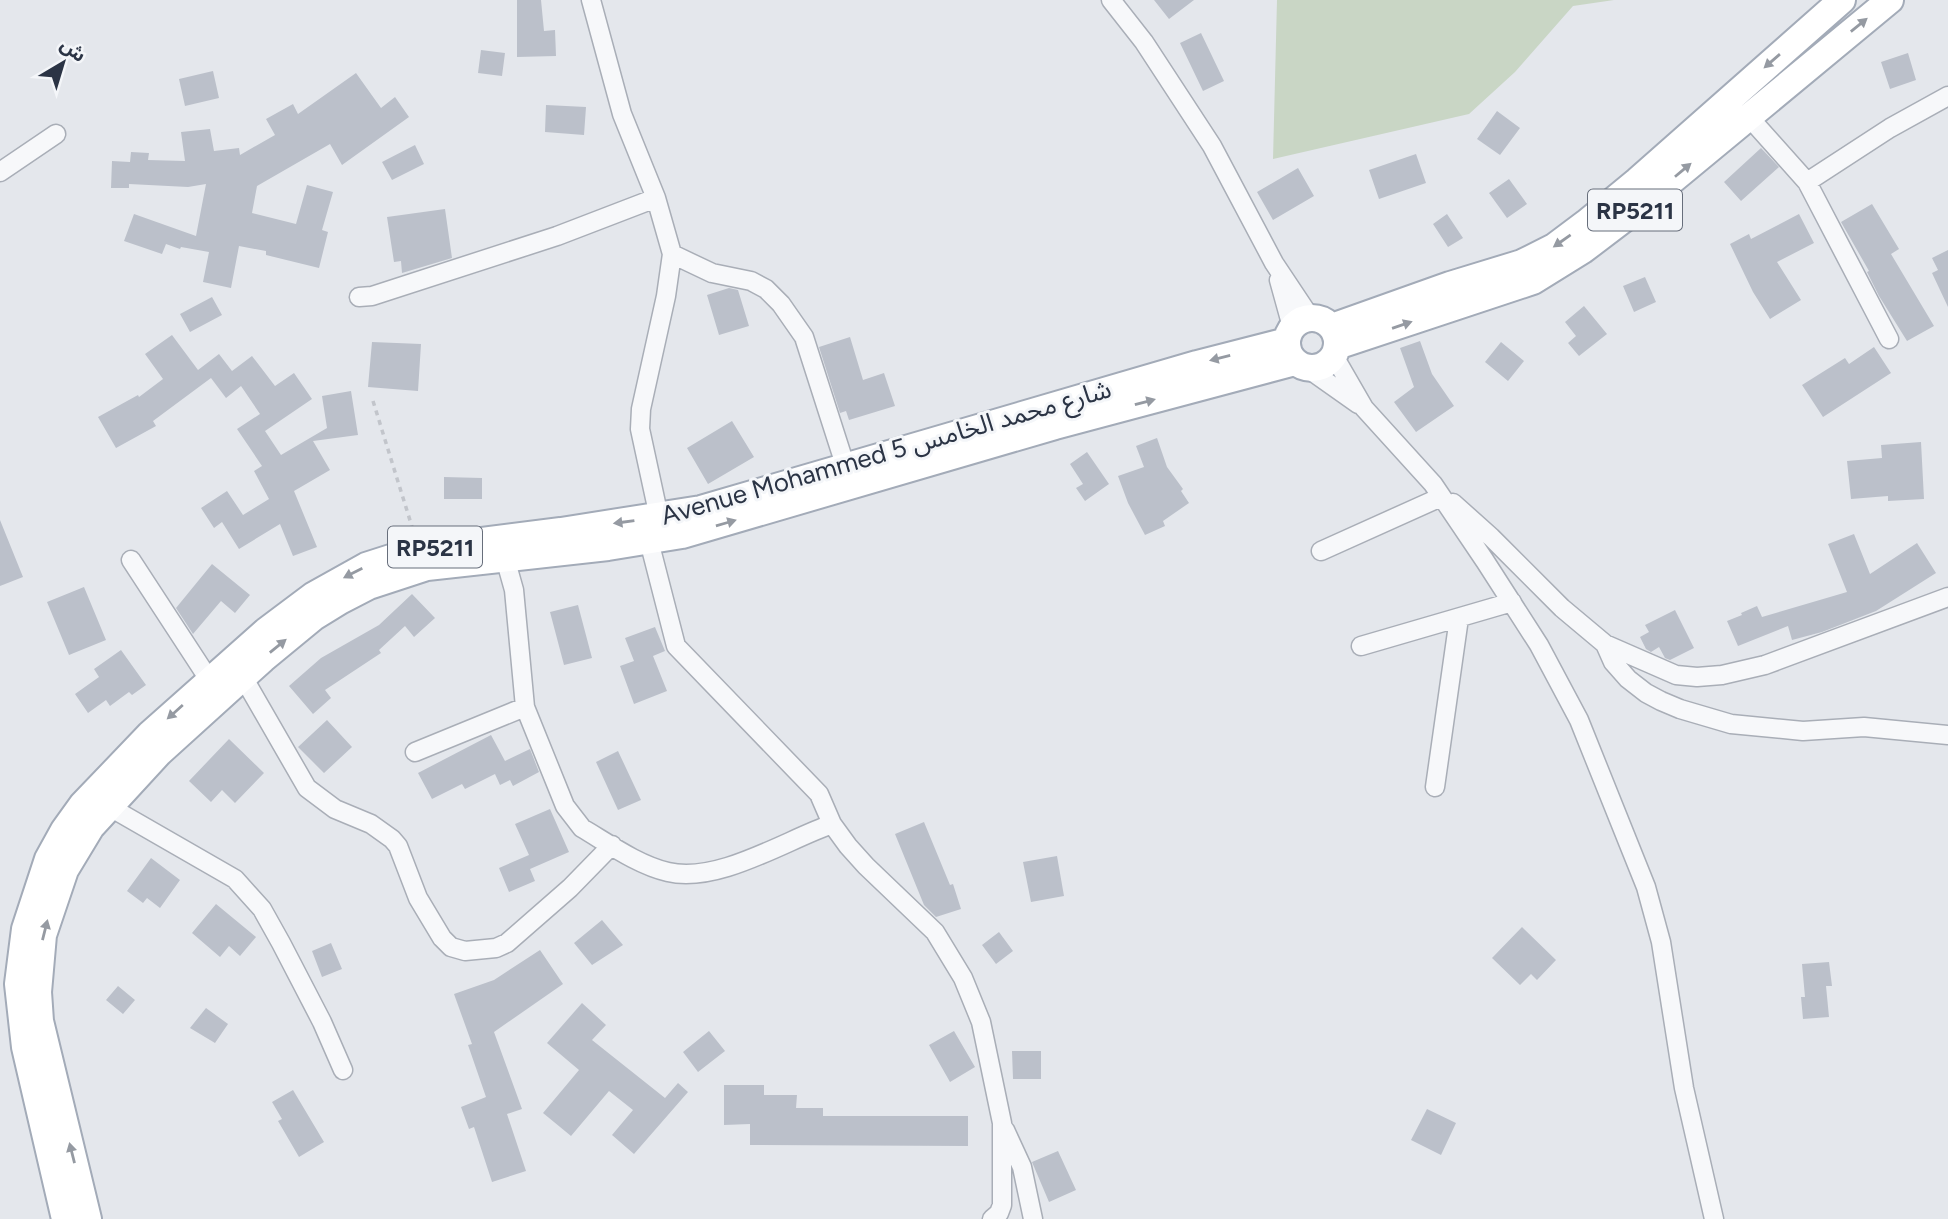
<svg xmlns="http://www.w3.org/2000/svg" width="1948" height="1219" font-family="Figtree,'Noto Sans Arabic',sans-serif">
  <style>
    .green { fill: #c9d6c5 }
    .building { fill: #bbc0ca }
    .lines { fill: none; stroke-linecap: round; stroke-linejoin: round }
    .minor-casing { stroke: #a9aeb7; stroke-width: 21 }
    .primary-casing { stroke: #a3abb8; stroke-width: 30 }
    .path { stroke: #c2c5cb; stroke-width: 3.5; stroke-dasharray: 5 5; stroke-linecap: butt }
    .minor { stroke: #f7f8fa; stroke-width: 18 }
    .primary { stroke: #fff; stroke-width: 26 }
    .oneway { fill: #959aa2 }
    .labels { text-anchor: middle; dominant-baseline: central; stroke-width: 6; stroke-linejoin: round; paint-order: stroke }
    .shield { fill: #f4f6f9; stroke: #676e7b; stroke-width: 2 }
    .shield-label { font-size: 24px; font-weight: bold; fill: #2b3445 }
    .street-label { font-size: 26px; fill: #2b3445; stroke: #f4f6f9 }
  </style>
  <rect width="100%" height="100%" fill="#e4e7ec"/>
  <path class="green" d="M1277 0H1614L1573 6 1515 72 1469 114 1273 159Z"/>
  <path class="building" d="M517 0H541L544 31 555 30 556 56 517 57Z
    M1154 0H1194L1169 19Z
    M1201 33 1224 81 1203 91 1180 43Z
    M481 50 505 53 502 76 478 73Z
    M1908 53 1916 80 1890 89 1881 62Z
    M213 71 219 98 185 106 179 79Z
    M356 73 381 108 395 97 409 117 342 165 330 144 257 186 252 213 296 224 307 185 333 192 322 230 328 232 319 268 266 255V251L239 246 231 288 203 282 209 252 181 247 180 249 166 244 162 254 124 241 134 214 196 236 206 184 188 187 129 184V188H111L112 161 130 162 131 152 149 153 148 160 185 161 181 132 210 129 214 151 239 148 240 155 275 135 266 119 293 104 298 114Z
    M546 105 586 107 584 135 545 132Z
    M1497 111 1520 128 1500 155 1477 139Z
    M415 145 424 164 392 180 382 162Z
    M1761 148 1779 167 1741 201 1724 182Z
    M1416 154 1426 183 1379 199 1369 170Z
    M1298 168 1314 196 1273 220 1257 192Z
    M1509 179 1527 204 1507 218 1489 193Z
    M1872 204 1899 249 1891 254 1934 326 1907 341 1879 296 1867 272 1869 271 1841 222Z
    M445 209 452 258 402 273 401 261 394 262 387 217Z
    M1447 214 1463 238 1448 247 1433 224Z
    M1799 214 1814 243 1777 262 1801 300 1770 319 1753 292 1730 244 1749 234 1751 239Z
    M1948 250V307L1932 273 1938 270 1932 258Z
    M1645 277 1656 302 1634 312 1623 286Z
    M729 288 738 290 749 326 719 335 707 295Z
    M212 297 222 315 190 332 180 314Z
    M1584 306 1607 334 1579 356 1568 343 1576 336 1565 322Z
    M172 335 198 370 219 354 232 371 252 356 275 386 294 373 312 399 265 431 281 455 327 428 322 396 351 391 358 435 313 441 330 470 294 491 317 547 293 556 280 524 239 549 222 522 214 528 201 508 227 491 243 515 269 499 254 471 262 466 237 429 260 414 241 386 226 398 211 378 153 421 156 426 116 448 98 417 138 395 139 397 163 379 145 354Z
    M850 337 863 380 884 373 895 406 849 420 846 411 840 413 819 347Z
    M1420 341 1432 374 1454 406 1416 432 1394 402 1414 387 1400 348Z
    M372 342 421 344 418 391 368 387Z
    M1501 342 1524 361 1508 381 1485 362Z
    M1874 347 1891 373 1823 417 1802 385 1845 358 1849 364Z
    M732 421 754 457 708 484 687 448Z
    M1157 438 1167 467 1183 489 1181 491 1189 503 1163 521 1165 526 1145 535 1128 503 1118 476 1144 467 1136 446Z
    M1921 442 1924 499 1888 501V496L1851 499 1847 461 1882 458 1881 445Z
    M1087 452 1109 484 1085 501 1076 488 1083 484 1070 464Z
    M444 477 482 478V499H444Z
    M0 520 23 577 0 586Z
    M1854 534 1870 574 1917 543 1936 573 1876 611 1822 632 1792 640 1788 626 1738 646 1727 621 1742 615 1741 613 1757 606 1762 617 1847 592 1828 544Z
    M212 564 250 595 235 613 221 601 193 634 176 608Z
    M84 587 106 640 69 655 47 602Z
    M412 594 435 618 414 637 405 626 379 650 381 653 325 690 331 698 313 714 289 686 321 658 379 625Z
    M578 605 592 658 564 665 550 612Z
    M1675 610 1694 648 1670 660 1665 658 1659 647 1651 652 1646 649 1640 637 1649 632 1645 625Z
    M655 627 665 651 653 656 667 691 634 704 620 666 634 661 625 638Z
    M121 650 146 685 132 695 129 692 110 706 106 700 88 713 75 694 99 677 94 669Z
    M327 720 352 747 324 773 298 747Z
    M491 735 505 761 530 749 539 772 513 786 510 780 500 785 495 774 465 789 462 784 432 799 418 773Z
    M229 739 264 773 235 803 222 790 211 802 189 781Z
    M618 751 641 800 618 810 596 762Z
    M550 809 569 852 530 869 535 881 509 892 499 868 529 855 515 824Z
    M924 822 950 885 953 884 961 909 936 917 924 905 895 834Z
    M1057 856 1064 896 1031 902 1023 862Z
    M151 858 180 880 160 908 147 898 143 903 127 891Z
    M216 904 256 937 240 956 229 946 220 957 192 933Z
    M602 920 623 945 592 965 574 943Z
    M1522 927 1556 960 1537 980 1531 974 1520 985 1492 958Z
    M999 932 1013 951 996 964 982 945Z
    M331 943 342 969 322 977 312 951Z
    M540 950 563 984 494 1032 522 1109 507 1114 526 1171 492 1182 474 1127 469 1129 461 1107 486 1097 468 1045 472 1044 454 994 494 980Z
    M1829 962 1832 986H1826L1829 1017 1803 1019 1801 997H1805L1802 964Z
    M118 986 135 1000 123 1014 106 1000Z
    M582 1003 606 1025 592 1040 665 1098 678 1083 688 1092 634 1154 612 1135 633 1110 609 1091 571 1136 543 1113 579 1070 547 1043Z
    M206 1008 228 1024 215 1043 190 1028Z
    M709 1031 725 1051 698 1072 683 1052Z
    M954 1031 975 1067 950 1082 929 1045Z
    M1012 1051H1041V1079H1013Z
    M724 1085H764V1095H797L796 1108H823V1116H968V1146L750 1145V1124L724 1125Z
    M293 1090 324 1142 299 1157 278 1121 282 1119 272 1102Z
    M1427 1109 1456 1123 1441 1155 1411 1140Z
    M1058 1151 1076 1190 1049 1202 1032 1162Z"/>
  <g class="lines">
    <g class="minor-casing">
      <path id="minor" d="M591 0 622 114 656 198
        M1111 0 1144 42 1212 146 1274 263 1310 317
        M1748 116 1807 182 1889 339
        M0 172 56 134
        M1807 182 1890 128 1948 96
        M672 254 712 273 751 281 766 289 781 304 804 337 846 468
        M1279 280 1292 327
        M359 297 372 296 557 236 656 198 672 254 666 296 641 409 640 429 659 517
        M1334 356 1364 408 1433 484 1485 561 1539 645 1579 720 1646 887 1661 942 1684 1088 1714 1219
        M1307 368 1358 404
        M1453 503 1491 537 1562 608 1605 644 1613 662 1628 679 1646 693 1661 701 1680 709 1731 724 1803 731 1864 727 1948 735
        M649 541 676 646 819 794 832 824 848 846 866 866 935 932 963 978 981 1022 1002 1123V1205L999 1213 992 1219
        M1321 551 1441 497
        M131 560 210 681
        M1605 644 1676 675 1697 677 1722 675 1765 665 1948 597
        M1361 646 1512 602
        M243 677 307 788 335 809 371 824 392 839 398 846 418 898 442 938 451 947 465 951 496 948 507 943 570 888 612 845
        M525 707 565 806 582 828C609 844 638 865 668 872 718 884 786 840 832 824
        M415 752 525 707 514 590 505 558
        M1435 787 1459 618
        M108 806 235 879 262 909 281 943 322 1022 343 1070
        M1005 1130 1022 1167 1033 1219"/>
    </g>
    <g class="primary-casing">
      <path id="primary" d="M1287 343a25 25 0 1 1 50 0a25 25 0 1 1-50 0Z
        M1332 327 1450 285 1522 263 1554 247 1586 223 1637 181 1842 0
        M1337 346 1533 281 1583 250 1641 206 1890 0
        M65 1219 25 1047 18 984 25 929 48 859 64 830 82 805 150 734 266 631 314 595 366 566 419 549 561 531 701 509 1197 364 1287 341
        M88 1219 40 1021 38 992 43 935 65 870 91 827 159 753 263 659 314 617 340 601 369 586 427 567 608 547 682 535 1055 426 1295 362"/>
    </g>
    <path class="path" d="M373 401 413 530"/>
    <use href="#minor" class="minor"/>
    <use href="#primary" class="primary"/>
  </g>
  <defs><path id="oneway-solid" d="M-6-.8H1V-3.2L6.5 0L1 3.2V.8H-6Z" transform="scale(1.75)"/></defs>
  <g class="oneway">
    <use href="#oneway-solid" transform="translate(1859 25) rotate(-39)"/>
    <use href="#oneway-solid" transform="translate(1772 61) rotate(139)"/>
    <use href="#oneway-solid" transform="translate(1683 170) rotate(-40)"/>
    <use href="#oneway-solid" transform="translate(1562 241) rotate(145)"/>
    <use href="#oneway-solid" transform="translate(1402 325) rotate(-19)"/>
    <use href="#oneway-solid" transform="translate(1220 358) rotate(166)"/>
    <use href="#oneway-solid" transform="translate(1145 402) rotate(-15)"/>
    <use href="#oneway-solid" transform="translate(624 522) rotate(172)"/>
    <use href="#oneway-solid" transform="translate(726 523) rotate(-16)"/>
    <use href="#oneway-solid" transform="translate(353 573) rotate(153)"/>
    <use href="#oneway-solid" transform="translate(278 646) rotate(-39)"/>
    <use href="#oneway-solid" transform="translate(175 712) rotate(138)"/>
    <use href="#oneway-solid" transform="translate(45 930) rotate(-76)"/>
    <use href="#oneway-solid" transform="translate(72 1153) rotate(-104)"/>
  </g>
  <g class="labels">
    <g class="shield">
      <rect x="1588" y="189.5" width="94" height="41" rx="5"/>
      <rect x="388" y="526.5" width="94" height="41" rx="5"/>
    </g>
    <g class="shield-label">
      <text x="1635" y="210">RP5211</text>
      <text x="435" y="547">RP5211</text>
    </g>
    <g class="street-label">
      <text transform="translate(886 452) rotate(-16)">Avenue Mohammed 5 شارع محمد الخامس</text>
    </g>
  </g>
  <g transform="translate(63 63) rotate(38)" stroke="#f4f6f9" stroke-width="5" paint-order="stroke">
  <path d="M0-5L12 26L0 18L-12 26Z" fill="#2b3445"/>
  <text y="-10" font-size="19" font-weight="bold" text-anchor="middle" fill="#2b3445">ش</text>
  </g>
</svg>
